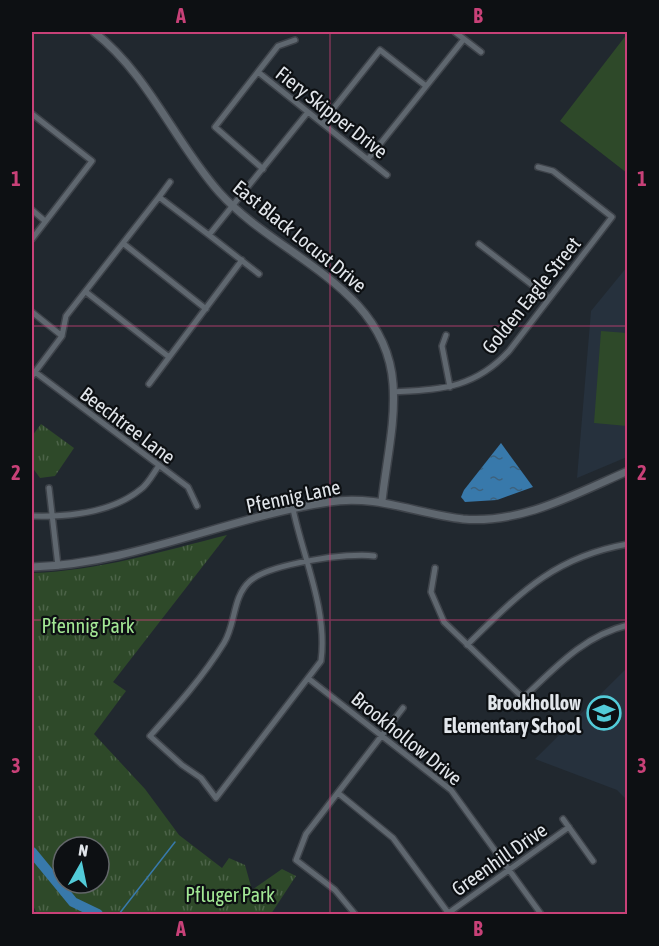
<svg xmlns="http://www.w3.org/2000/svg" width="659" height="946" font-family="'Asap Condensed',sans-serif">
  <style>
    .built { fill: #26313d }
    .grass { fill: #2e4929 }
    .park { fill: url(#park-tufts); fill-rule: evenodd }
    .water { fill: url(#water-ripples) }
    .lines { fill: none; stroke-linecap: round; stroke-linejoin: round }
    .stream { stroke: #3879ab; stroke-width: 1.5 }
    .river { stroke: #3879ab; stroke-width: 10 }
    .minor-casing { stroke: #3e434a; stroke-width: 8 }
    .tertiary-casing { stroke: #3e434a; stroke-width: 10 }
    .minor { stroke: #5f676f; stroke-width: 5 }
    .tertiary { stroke: #5f676f; stroke-width: 7 }
    .grid { fill: none; stroke: #c84178; stroke-width: 1.5; stroke-opacity: 0.55 }
    .labels { text-anchor: middle; dominant-baseline: central; stroke-width: 4.5; stroke-linejoin: round; paint-order: stroke }
    .street-label { font-size: 20px; fill: #e2e6eb; stroke: #0d1013 }
    .park-label { font-size: 20px; fill: #a3e895; stroke: #0d1013 }
    .poi-label { font-size: 20px; font-weight: bold; fill: #e2e6eb; stroke: #0d1013; text-anchor: end }
    .neatline { fill: none; stroke: #c84178; stroke-width: 2 }
    .grid-label { font-size: 20px; text-anchor: middle; font-weight: bold; fill: #c84178 }
  </style>
  <defs>
    <pattern id="park-tufts" width="24" height="20" patternUnits="userSpaceOnUse" patternTransform="scale(1.5)"><rect width="24" height="20" fill="#2e4929"/><path d="M3 7l-1-3M5 7V3M7 7l1-3M15 17l-1-3M17 17v-4M19 17l1-3" fill="none" stroke="#4c6348"/></pattern>
    <pattern id="water-ripples" width="26" height="14" patternUnits="userSpaceOnUse" patternTransform="scale(1.5)"><rect width="26" height="14" fill="#3879ab"/><path d="M2 4q2-2 4 0t4 0M15 11q2-2 4 0t4 0" fill="none" stroke="#3d627e"/></pattern>
  </defs>
  <rect width="100%" height="100%" fill="#21282f"/>
  <path class="built" d="M627 267V457L577 478 591 311Z
    M627 668V800L617 790 535 759Z"/>
  <path class="grass" d="M627 34V173L560 121Z
    M601 331 627 333V426L594 423Z"/>
  <path class="park" d="M41 424 74 448 55 476 40 478 32 467V436Z
    M227 535 113 682 126 691 94 734 145 789 179 835 222 868 229 858 245 865 252 890 282 869 296 876 271 914H37L32 903V573C98 571 163 551 227 535ZM63 847H99V883H63Z"/>
  <path class="water" d="M501 443 533 487 497 500 465 502 461 497 464 490Z"/>
  <g class="lines">
    <path class="stream" d="M119 914 175 842"/>
    <path class="river" d="M32 852 73 902 98 914"/>
    <g class="minor-casing">
      <path id="minor" d="M455 32 481 52
        M258 72 387 175
        M32 114 92 161 32 239
        M322 123 380 50 426 86
        M368 159 464 39
        M263 169 215 127 278 46 295 40
        M159 197 170 182
        M32 210 45 221
        M124 244 206 309
        M479 244 549 298
        M259 274 209 235 308 112
        M86 292 169 357
        M32 312 62 336
        M446 335 442 346 450 387
        M35 372 188 487 197 506
        M32 376 62 336 66 316 159 197 209 235
        M149 384 242 260
        M393 392C441 389 474 389 509 351L612 217 553 171 538 167
        M49 488 58 566
        M293 509C303 557 328 611 321 661L216 798 201 778 182 765 150 736C176 707 203 677 224 643 236 624 232 597 250 581 269 564 349 552 374 556
        M32 516C67 517 112 513 141 489 148 484 153 474 158 467
        M435 568 431 592 444 622 523 698C555 668 583 636 628 625
        M467 645C519 594 553 557 628 544
        M309 679 451 790 541 914
        M338 793 393 838 449 914
        M563 819 593 861
        M355 914 335 890 296 860 306 834 403 708
        M447 914 569 827"/>
    </g>
    <g class="tertiary-casing">
      <path id="tertiary" d="M94 32C149 75 174 141 219 192 276 256 386 286 393 384 396 422 386 463 382 501
        M32 567C134 564 228 517 329 502 376 494 417 514 463 519 522 524 575 494 628 471"/>
    </g>
    <use href="#minor" class="minor"/>
    <use href="#tertiary" class="tertiary"/>
  </g>
  <path class="grid" d="M330 32V914M32 326H628M32 620H628"/>
  <defs>
    <g id="school-ring" transform="scale(1.725)"><circle r="9.5" fill="#0d1013" stroke="#52cbd8" stroke-width="1.5"/><path d="M0-5L7-2L0 1L-7-2ZM-4 1L0 2.5L4 1V4Q0 6-4 4Z" fill="#52cbd8"/></g>
  </defs>
  <g fill-rule="evenodd">
    <use href="#school-ring" x="604" y="713"/>
  </g>
  <g class="labels">
    <g class="street-label">
      <text transform="translate(332 112) rotate(38)">Fiery Skipper Drive</text>
      <text transform="translate(300 236) rotate(39)">East Black Locust Drive</text>
      <text transform="translate(531 295) rotate(-51)">Golden Eagle Street</text>
      <text transform="translate(128 425) rotate(37)">Beechtree Lane</text>
      <text transform="translate(293 496) rotate(-12)">Pfennig Lane</text>
      <text transform="translate(407 738) rotate(39)">Brookhollow Drive</text>
      <text transform="translate(499 859) rotate(-35)">Greenhill Drive</text>
    </g>
    <g class="park-label">
      <text x="88" y="625">Pfennig Park</text>
      <text x="230" y="894">Pfluger Park</text>
    </g>
    <g class="poi-label">
      <text x="581" y="702">Brookhollow<tspan x="581" dy="23">Elementary School</tspan></text>
    </g>
  </g>
  <rect width="659" height="946" fill="none" stroke="#0d1013" stroke-width="66"/>
  <g transform="translate(81 865) rotate(9)"><circle r="28" fill="#0d1013" stroke="#626669" stroke-width="1.5"/>
  <path d="M0-4.5L10 22L0 15L-10 22Z" fill="#52cbd8"/>
  <text y="-9" font-size="16" font-weight="bold" text-anchor="middle" fill="#e2e6eb">N</text>
  </g>
  <rect x="33" y="33" width="593" height="880" class="neatline"/>
  <g class="grid-label">
    <text x="181" y="23">A</text>
    <text x="478" y="23">B</text>
    <text x="16" y="186">1</text>
    <text x="642" y="186">1</text>
    <text x="16" y="480">2</text>
    <text x="642" y="480">2</text>
    <text x="16" y="773">3</text>
    <text x="642" y="773">3</text>
    <text x="181" y="936">A</text>
    <text x="478" y="936">B</text>
  </g>
</svg>
